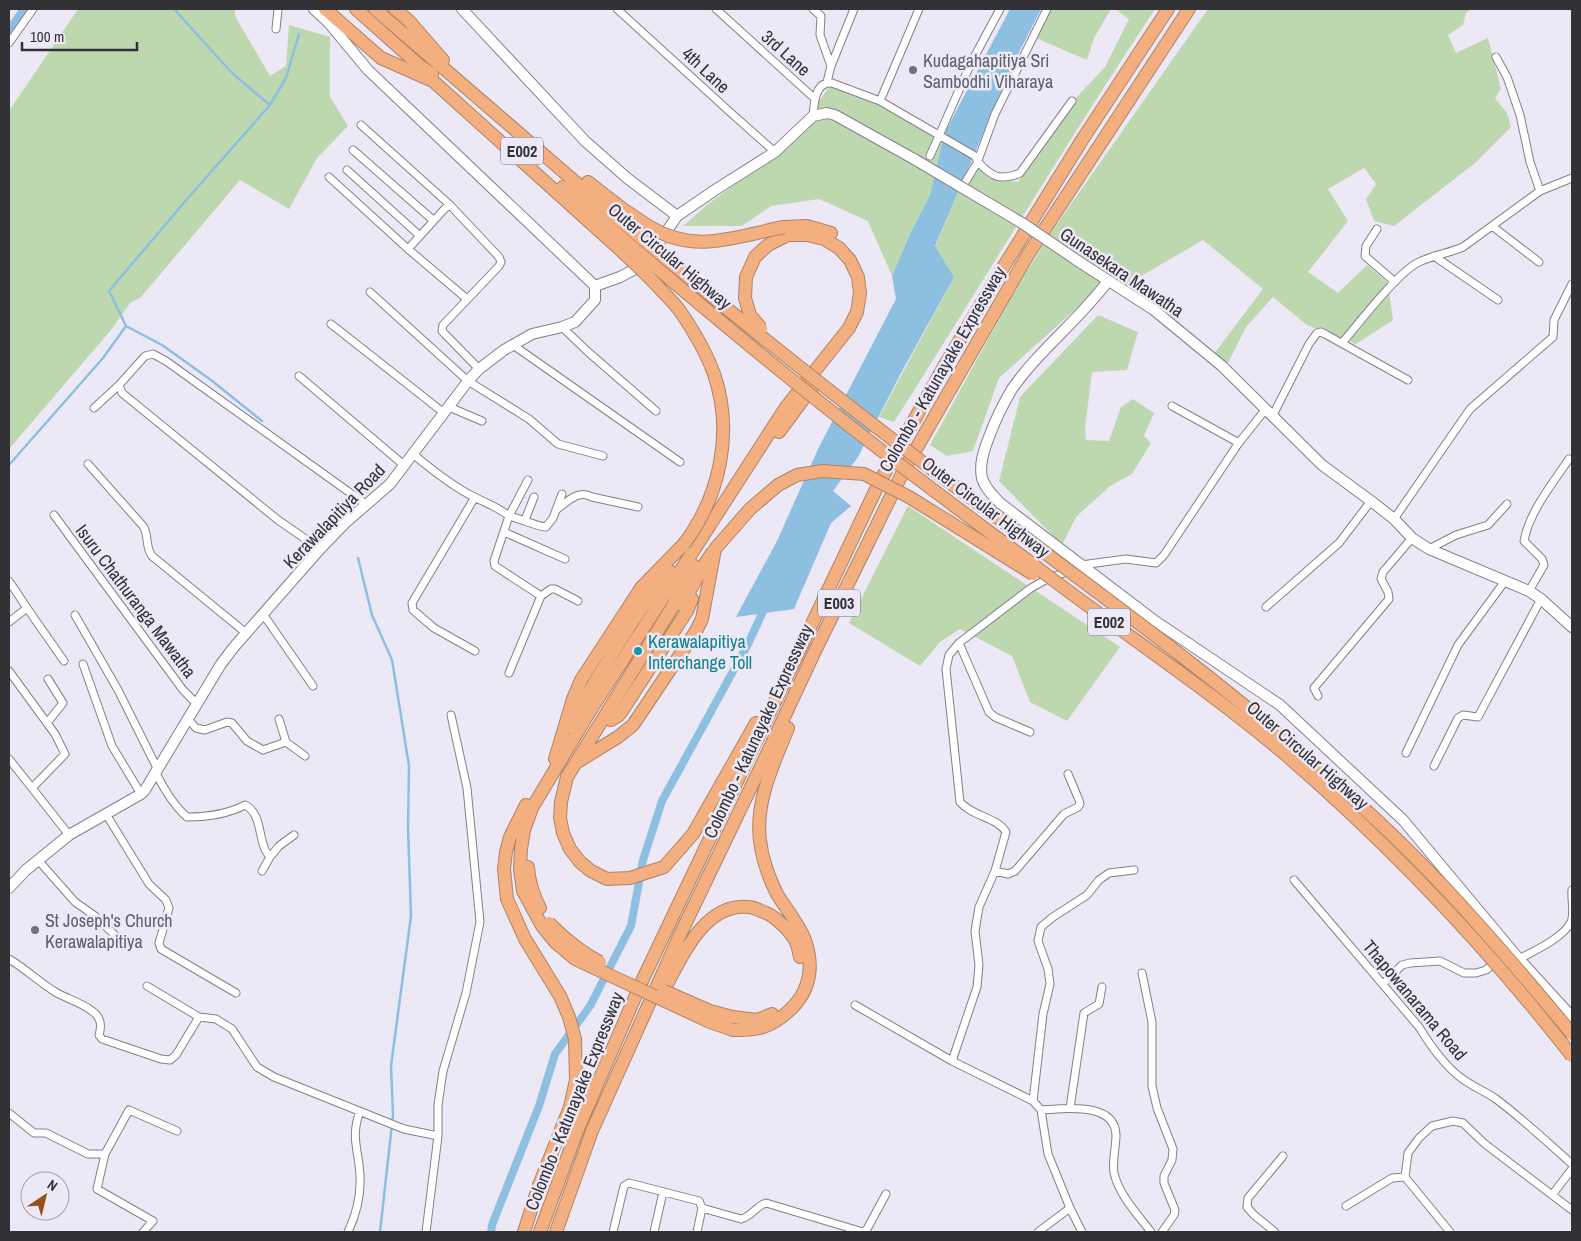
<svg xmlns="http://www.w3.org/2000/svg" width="1581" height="1241" font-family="'Archivo Narrow',sans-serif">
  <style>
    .green { fill: #bdd8af }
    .water { fill: #8dbfe1 }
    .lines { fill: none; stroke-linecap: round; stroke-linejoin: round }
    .stream { stroke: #8dbfe1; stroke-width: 2.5 }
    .canal { stroke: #8dbfe1; stroke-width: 8 }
    .street-casing { stroke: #837f8b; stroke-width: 9 }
    .secondary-casing { stroke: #837f8b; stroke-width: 12 }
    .highway-casing { stroke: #af8365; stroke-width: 14 }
    .street { stroke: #fff; stroke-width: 7 }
    .secondary { stroke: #fff; stroke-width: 10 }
    .highway { stroke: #f3af7f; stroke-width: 12 }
    .secondary-bridge-casing { stroke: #837f8b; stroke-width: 12; stroke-linecap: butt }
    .highway-bridge-casing { stroke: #af8365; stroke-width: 14; stroke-linecap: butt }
    .secondary-bridge { stroke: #fff; stroke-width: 10 }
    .highway-bridge { stroke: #f3af7f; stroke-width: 12 }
    .worship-dot { fill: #6b7280; stroke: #ede8f6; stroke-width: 2 }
    .culture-dot { fill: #0f9aa8; stroke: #ede8f6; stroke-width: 2 }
    .labels { text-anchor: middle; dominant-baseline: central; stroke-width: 5; stroke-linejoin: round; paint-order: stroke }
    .shield { fill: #ede8f6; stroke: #6a6870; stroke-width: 1 }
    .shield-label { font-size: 16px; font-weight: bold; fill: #323136 }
    .street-label { font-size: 18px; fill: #323136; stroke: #ede8f6 }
    .worship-label { font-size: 18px; fill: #5b616d; stroke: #ede8f6; text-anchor: start }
    .culture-label { font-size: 18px; fill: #0d838f; stroke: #ede8f6; text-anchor: start }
  </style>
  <rect width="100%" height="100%" fill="#ede8f6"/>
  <path class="green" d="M78 9H235V16L270 76 286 66 289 25 330 37V97L348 126 317 158 289 209 240 180 141 297 130 303 111 330 9 449V111Z
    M1051 9H1111L1094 38 1087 60 1036 38Z
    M1115 9H1155C1065 145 981 285 894 422L879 417 954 277 935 247 971 162 988 178 1018 182 1076 98 1105 67 1129 19Z
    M1208 9H1471L1466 13 1463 25 1448 35 1456 53 1488 38 1501 89 1495 98 1507 113 1511 127 1475 163 1394 226 1374 221 1366 199 1376 184 1364 168 1328 189 1348 221 1308 272 1338 293 1367 265 1388 283 1393 320 1356 344 1307 325 1273 297 1246 327 1227 365 1214 354 1263 289 1203 240 1124 286 1111 274 1096 291 999 378 973 451 947 456 930 445 1008 303 1050 234Z
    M830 86 881 105 942 142 930 195 910 234 892 276 868 221 819 199 771 206 742 226H683L708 204 784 149Z
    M1098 315 1138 332 1127 370 1092 372 1085 428 1086 440 1109 441 1121 407 1133 399 1154 413 1144 436 1151 443 1132 474 1110 486 1076 517 1062 545 999 481 1020 397Z
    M908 506 1120 647 1067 721 1030 702 1012 656 960 629 940 642 920 666 849 623Z"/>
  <path class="water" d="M1010 9H1041L1012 66 935 246 954 277 900 375 858 457 833 491 851 506 831 523 794 609 736 617 777 541 819 447 896 299 892 276 910 234 930 195 944 134Z"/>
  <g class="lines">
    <path class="stream" d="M174 9 233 74 270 105
      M126 326 162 345 211 380 262 421
      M9 465 103 358 126 326 109 291 188 198 270 105 286 78 299 34
      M358 558 372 615 392 660 409 766 408 827 411 916 391 1066 393 1115 380 1232"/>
    <path class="canal" d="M9 30 24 9
      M491 1232 492 1225 539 1106 555 1054 590 1006 631 926 643 860 662 801 748 644 766 605"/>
    <g class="street-casing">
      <path id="street" d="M617 9 731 113 775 152
        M716 9 814 98
        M813 9 821 16 820 35 831 66
        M276 29 278 9
        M9 43 33 9
        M1496 57 1507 77 1520 115 1530 162 1540 191
        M827 82 831 66 854 9
        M880 101 919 9
        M813 116C814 104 815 81 832 83L880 101 975 156C978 164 991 176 1000 177 1006 177 1014 176 1020 173L1072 101
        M361 125 449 204 499 257 501 262 499 266 443 325 442 331 479 369
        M353 150 433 220
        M930 156 971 63 1000 9
        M347 170 419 235
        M329 177 408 249
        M966 181 977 163 995 114 1047 9
        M449 204 408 249 467 299
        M1492 226 1539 262
        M1377 229 1366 246 1365 256 1395 282
        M1434 256 1498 300
        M370 292 468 381 529 419 558 444 603 456
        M331 324 444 413
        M562 327 587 351 656 411
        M1342 343C1359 323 1398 272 1419 262 1434 255 1449 253 1463 247L1540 191 1572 178
        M513 345 680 462
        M299 376 405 466
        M1172 406 1239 443
        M449 407 482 421
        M94 408 119 385
        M1272 417 1309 344 1317 333 1321 332 1325 334 1408 380
        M413 454C432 470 452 486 474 497 488 504 496 506 509 516L494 561 495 566 541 596
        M88 464 143 526C149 535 145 547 152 556L246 633
        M528 480 509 516C518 518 539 527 546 527L553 518 562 494
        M475 497 412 603 413 610 434 628 475 651
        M556 510C567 502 578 489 592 497L638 507
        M54 515 183 690 197 704
        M1394 519 1470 409 1553 337 1554 320 1572 284
        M525 520 534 497
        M504 532 565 559
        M320 549 278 520 122 393 119 385 145 356 153 354 166 361 367 505
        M1429 549 1456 535 1488 525 1507 504
        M1081 565 1126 559 1156 563 1164 555 1238 444 1265 410
        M1070 571 1049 578 1031 588 959 643 949 655 946 669 960 802C973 817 997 817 1006 832L995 871 979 907 975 931 979 965 977 987 952 1061 1033 1101 1041 1110 1048 1154 1070 1208 1082 1232
        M9 581 27 608 9 622
        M1529 591 1544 565 1542 559 1524 541C1529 512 1553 483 1569 459
        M1266 607 1339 543 1371 501
        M27 608 64 661
        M263 614 313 686
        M75 615 118 690 158 770
        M959 643 989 712 995 717 1030 732
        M83 664 112 746 141 794
        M9 671 55 734 65 754 32 788 69 835
        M509 673 541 596 551 589H555L578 601
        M1318 696 1314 688 1389 599 1388 592 1381 579 1383 572 1412 538
        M188 719 196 728 205 730 227 722 232 723 247 741 263 750 286 742 305 756
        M279 719 286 742
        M47 723 63 703 48 679
        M1406 753 1458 645 1505 581
        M9 759 32 788
        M1434 766 1458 718 1463 715 1478 717 1541 599
        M156 773C164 789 173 805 187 817 206 817 228 814 245 805 260 812 259 834 264 847 265 851 268 854 270 857L279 846 294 835
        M106 814 149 884 166 900 169 908 159 943 161 949 236 993
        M38 860 75 902 95 916 121 941
        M262 871 270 857
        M995 871 1008 874 1015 871 1064 814 1078 807 1080 804 1079 800 1068 774
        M1294 880 1419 1027C1430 1045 1443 1064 1460 1077 1471 1086 1485 1091 1496 1099 1523 1119 1547 1142 1572 1164
        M9 959C26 969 40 983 57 993 68 999 82 1003 92 1011 101 1017 102 1025 99 1035L102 1039 161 1059 170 1060 176 1055 199 1017
        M1519 959C1534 951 1563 938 1571 922 1575 913 1571 900 1572 890
        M1142 973 1152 1022V1086L1157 1108 1173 1149 1172 1160 1164 1176V1183L1175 1210 1174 1215 1162 1232
        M1383 984 1402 965 1410 963 1440 961 1464 973H1476L1486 970 1507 952
        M147 986 199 1017 216 1019 232 1029 257 1067 274 1077 404 1129 438 1136
        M855 1005 952 1061
        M1033 1101 1043 1014 1050 984 1048 969 1038 941 1041 927 1053 917 1087 895 1099 880 1109 873 1134 870
        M1070 1108 1084 1013 1099 1004 1102 987
        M1041 1110C1063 1109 1115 1101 1116 1135 1116 1147 1112 1162 1114 1173 1119 1195 1138 1215 1151 1232
        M9 1113 34 1133H46L88 1154H105L129 1110 177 1131
        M105 1154 97 1189 153 1221 143 1232
        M1405 1177 1408 1153 1419 1138 1432 1126 1453 1121 1463 1123 1485 1144 1572 1210
        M1552 1195 1572 1169
        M1346 1206 1392 1178 1405 1177 1450 1232
        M702 1208 741 1219C751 1217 756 1206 766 1203L863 1232 867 1229 886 1194
        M348 1232C356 1215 361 1196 360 1176 359 1150 350 1138 360 1111
        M426 1232 438 1136V1105L443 1071 466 993 480 922 467 788 451 715
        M613 1232 624 1186 629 1183 699 1201 702 1208 697 1232
        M654 1232 663 1192
        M1038 1232 1070 1208
        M1275 1232 1254 1215 1247 1207 1248 1198 1283 1156"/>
    </g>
    <g class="secondary-casing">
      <path id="secondary" d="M314 9 328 22 368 70 595 286
        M462 9 585 141 627 178 677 216
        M1081 263 1154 310 1222 366 1322 465 1371 501 1394 519 1412 538 1429 549 1529 591 1541 599 1572 627
        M1108 281C1079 320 1040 349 1012 389 1003 404 995 421 989 437 984 450 979 464 982 478 985 488 993 496 1000 503L1155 621 1280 705 1403 820 1519 959 1572 1017
        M9 888 26 870 69 835 141 794 145 790 221 664 234 647 320 549 344 524 390 484 468 381 479 369 504 350 532 334 562 327 575 322 595 300V286L620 277 635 269 650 256 677 216 715 190 775 152 813 116 827 113 835 115 914 159"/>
    </g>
    <g class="highway-casing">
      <path id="highway" d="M325 9 381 58 433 81 604 235
        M356 9 420 66 432 74
        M375 9 617 218
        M395 9 409 21 443 60
        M588 182 624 210
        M563 187 610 228
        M784 227 807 226 831 233
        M779 432 813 386
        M693 565 673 606 567 777 561 802 560 818 563 833 570 849 580 862 591 871 607 879 630 878 664 867 693 834 756 723
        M682 605 704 565 712 553
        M611 720 618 716 622 711 687 611 692 599
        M571 727C581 702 597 679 611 656 629 627 647 596 671 572
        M555 759 573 699 581 680 641 588 684 544
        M579 761 618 737 633 725 696 631 702 619 715 549
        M528 867C529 881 533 895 540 908
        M542 926 523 891 520 869 521 849 524 830 532 808 590 711 786 407 849 328 857 312 860 293 858 277 850 260 839 248 824 239 807 235H788L768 245 755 257 746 277 745 298
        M664 990C681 958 704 903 748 907 754 907 761 911 766 913 776 917 791 932 796 942 798 946 799 952 800 957
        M733 1017 757 1020 772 1014
        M733 1030C758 1031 772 1027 791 1009 811 989 814 966 805 940 799 924 786 909 777 894 769 878 762 858 760 840 755 801 774 763 788 728
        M524 1232 539 1185 570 1107 576 1080 575 1039 569 1017 560 996 525 939 507 899 504 869 506 852 510 837 526 805
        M540 1232 577 1131 642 981 879 483 946 363 996 279 1082 140 1168 9
        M556 1232 592 1131 679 937 766 756 814 653 905 468 1029 253 1189 9"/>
    </g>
    <use href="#street" class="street"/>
    <use href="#secondary" class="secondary"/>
    <use href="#highway" class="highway"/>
    <g class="secondary-bridge-casing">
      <path id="secondary-bridge" d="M914 159 1022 223 1081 263"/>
    </g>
    <g class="highway-bridge-casing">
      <path id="highway-bridge" d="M624 210C633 215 641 222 650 227 696 255 737 236 784 227
        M617 218C719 303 822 387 929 467 1079 579 1233 687 1371 815 1444 882 1509 958 1572 1034
        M610 228C687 294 766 360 846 423 908 472 972 519 1035 566 1118 630 1206 687 1286 755 1390 845 1487 947 1572 1056
        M604 235C624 253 644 271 662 291 668 297 675 304 680 311 693 330 706 352 714 374 734 432 720 496 684 544
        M745 298 750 315 761 328
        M715 549 750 509 778 485 797 475 823 471 864 474 909 497 1033 574
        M549 923C565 939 580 952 600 962
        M542 926 556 943 575 959 710 1022 733 1030
        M664 991 710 1011 733 1017"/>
    </g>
    <use href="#secondary-bridge" class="secondary-bridge"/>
    <use href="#highway-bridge" class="highway-bridge"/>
  </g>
  <g class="worship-dot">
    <circle cx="913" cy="70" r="5"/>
    <circle cx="35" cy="930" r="5"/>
  </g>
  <circle class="culture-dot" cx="638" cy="651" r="5"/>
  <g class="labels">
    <g class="shield">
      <rect x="501" y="137.5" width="42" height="27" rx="4"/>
      <rect x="818" y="589.5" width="42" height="27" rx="4"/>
      <rect x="1088" y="608.5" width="42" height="27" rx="4"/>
    </g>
    <g class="shield-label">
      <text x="522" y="151">E002</text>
      <text x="839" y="603">E003</text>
      <text x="1109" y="622">E002</text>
    </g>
    <g class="street-label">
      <text transform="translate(786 53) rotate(42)">3rd Lane</text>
      <text transform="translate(706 70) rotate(43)">4th Lane</text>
      <text transform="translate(670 256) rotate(40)">Outer Circular Highway</text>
      <text transform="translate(1122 272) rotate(34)">Gunasekara Mawatha</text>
      <text transform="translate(942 369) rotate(-60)">Colombo - Katunayake Expressway</text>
      <text transform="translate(986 507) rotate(37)">Outer Circular Highway</text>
      <text transform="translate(334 516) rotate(-46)">Kerawalapitiya Road</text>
      <text transform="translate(136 601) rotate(53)">Isuru Chathuranga Mawatha</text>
      <text transform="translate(758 731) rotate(-65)">Colombo - Katunayake Expressway</text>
      <text transform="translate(1308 755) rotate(41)">Outer Circular Highway</text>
      <text transform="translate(1415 1000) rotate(50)">Thapowanarama Road</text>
      <text transform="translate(574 1101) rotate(-68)">Colombo - Katunayake Expressway</text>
    </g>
    <g class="worship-label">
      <text x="923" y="60">Kudagahapitiya Sri<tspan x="923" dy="21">Sambodhi Viharaya</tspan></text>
      <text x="45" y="920">St Joseph's Church<tspan x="45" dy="21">Kerawalapitiya</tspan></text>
    </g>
    <g class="culture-label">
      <text x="648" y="641">Kerawalapitiya<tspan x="648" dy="21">Interchange Toll</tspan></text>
    </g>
  </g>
  <rect width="1581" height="1241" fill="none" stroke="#323136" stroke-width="20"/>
  <g transform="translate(45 1196) rotate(35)"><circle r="24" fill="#ede8f6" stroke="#a29fa9"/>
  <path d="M0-4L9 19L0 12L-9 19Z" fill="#915319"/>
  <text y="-8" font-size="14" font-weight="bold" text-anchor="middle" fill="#323136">N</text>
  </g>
  <path d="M22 42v8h115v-8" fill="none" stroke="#323136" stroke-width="2.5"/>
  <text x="30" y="42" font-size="15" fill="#323136" stroke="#ede8f6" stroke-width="4" paint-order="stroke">100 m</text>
</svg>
